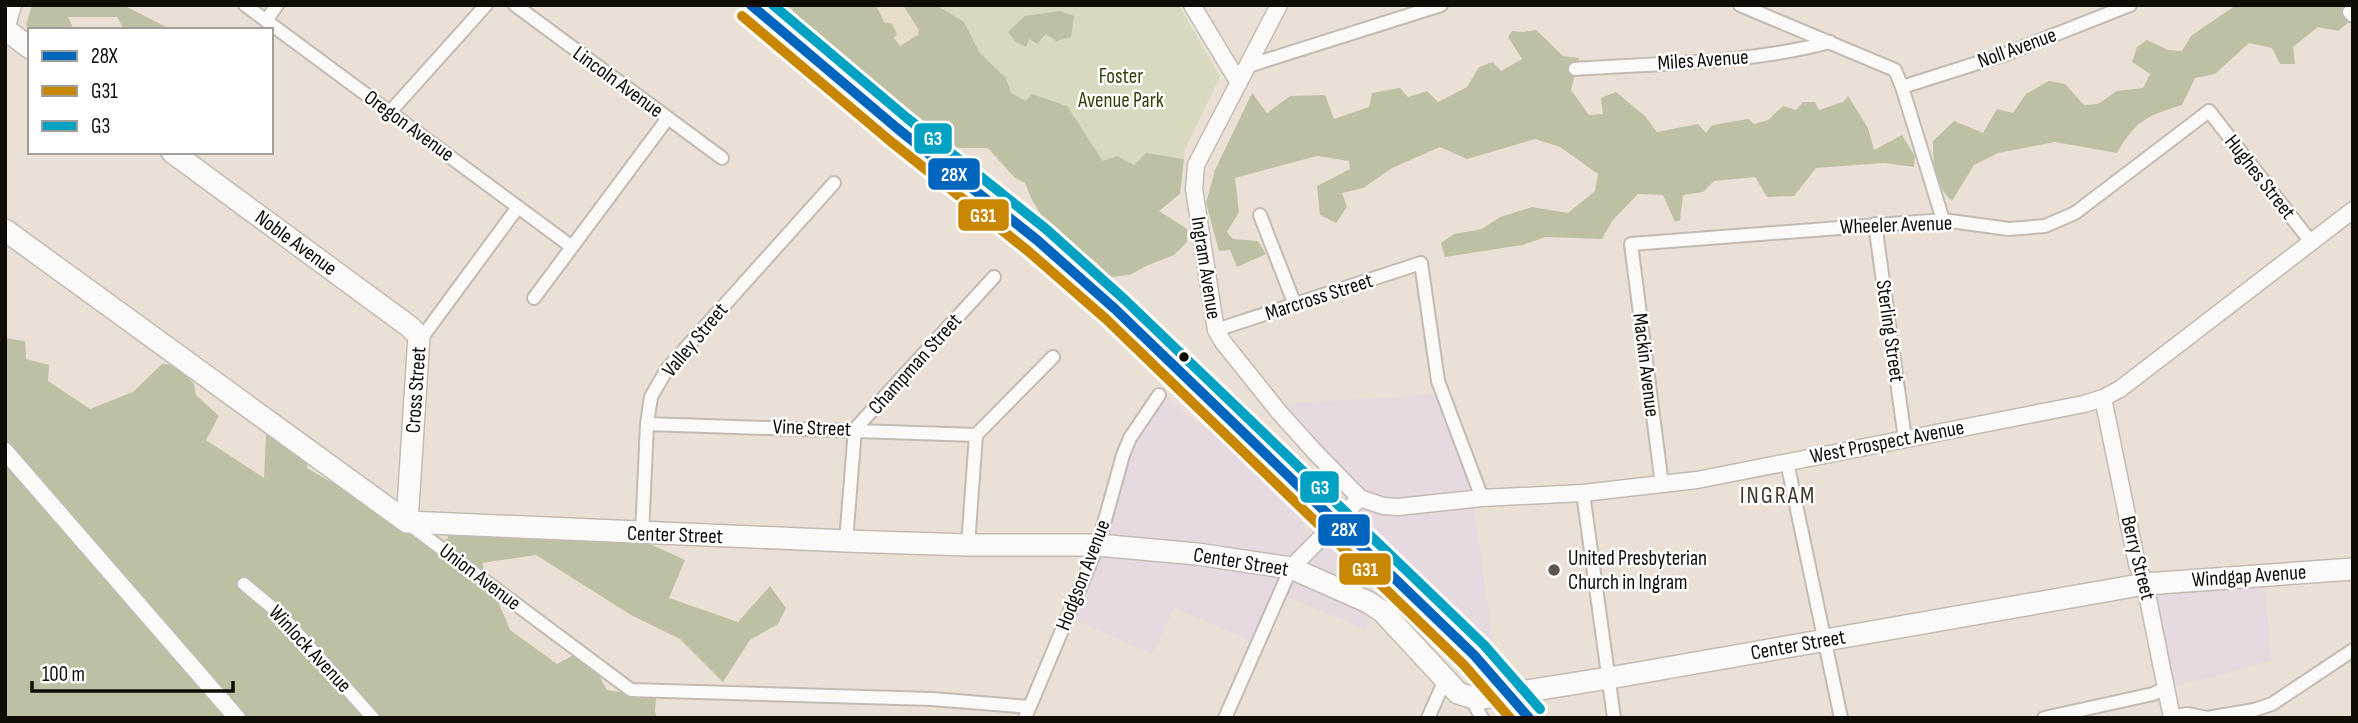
<svg xmlns="http://www.w3.org/2000/svg" width="2358" height="723" font-family="'Sofia Sans Condensed',sans-serif">
  <style>
    .commercial { fill: #e6d9df }
    .green { fill: #d8d9be }
    .forest { fill: #bec0a3 }
    .sand { fill: #e7ddc4 }
    .lines { fill: none; stroke-linecap: round; stroke-linejoin: round }
    .minor-casing { stroke: #c3bbb3; stroke-width: 16 }
    .tertiary-casing { stroke: #c3bbb3; stroke-width: 19 }
    .secondary-casing { stroke: #c3bbb3; stroke-width: 21 }
    .primary-casing { stroke: #c3bbb3; stroke-width: 24 }
    .minor { stroke: #fcfaf9; stroke-width: 12 }
    .tertiary { stroke: #fcfaf9; stroke-width: 16 }
    .secondary { stroke: #fcfaf9; stroke-width: 18 }
    .primary { stroke: #fcfaf9; stroke-width: 21 }
    .bus-1-casing { stroke: #fff; stroke-width: 16 }
    .bus-2-casing { stroke: #fff; stroke-width: 16 }
    .bus-3-casing { stroke: #fff; stroke-width: 16 }
    .bus-1 { stroke: #0065bd; stroke-width: 10 }
    .bus-2 { stroke: #c98701; stroke-width: 10 }
    .bus-3 { stroke: #01a1c4; stroke-width: 10 }
    .bus-dot { fill: #120c06; stroke: #fff; stroke-width: 2.5 }
    .poi-dot { fill: #5e564f; stroke: #fff; stroke-width: 2.5 }
    .labels { text-anchor: middle; dominant-baseline: central; stroke-width: 5; stroke-linejoin: round; paint-order: stroke }
    .street-label { font-size: 21px; fill: #120c06; stroke: #fff }
    .park-label { font-size: 21px; fill: #34400b; stroke: #fff }
    .poi-label { font-size: 21px; fill: #120c06; stroke: #fff; text-anchor: start }
    .quarter-label { font-size: 24px; letter-spacing: 2px; fill: #443527; stroke: #fff }
    .line-badge { stroke: #fff; stroke-width: 2.5 }
    .badge-label { font-size: 19px; text-anchor: middle; font-weight: bold; fill: #fff }
  </style>
  <rect width="100%" height="100%" fill="#ebe0d6"/>
  <path class="commercial" d="M1442 394 1482 498 1473 500 1495 658 1356 521 1348 511 1360 498 1279 412 1287 406 1298 403Z
    M1159 395H1166L1200 426 1209 430 1302 517V524L1317 544H1335L1376 580 1368 602 1376 607 1366 630 1279 593 1257 644 1174 607 1153 654 1068 617 1117 469Z
    M2263 575 2272 660 2217 676 2166 688 2145 584Z"/>
  <path class="green" d="M860 5H1179L1220 77 1185 149 1182 173 1120 203Z"/>
  <path class="forest" d="M32 5H123L172 30H124L117 17H68L74 30H32L26 25Z
    M779 5H936L964 22 979 52 1006 78 1011 93 1026 101 1032 94 1067 106 1103 161 1117 156 1134 165 1146 153 1184 159 1180 194 1159 211 1187 229V242L1174 255 1146 266 1130 275 1110 277 1092 259 1077 258 1071 244 1049 228 1032 200 1025 183 1014 177 988 148H955L934 130 897 108 871 84 854 76 855 66 836 50 826 49 824 41 806 33V25L795 19 792 9Z
    M2236 5H2353V19L2338 31 2318 27 2293 47 2295 64H2280L2272 48 2249 43 2215 74 2195 78 2182 105C2147 116 2136 120 2117 153L2055 142 1998 153 1974 165 1952 201C1935 186 1933 163 1933 141L1954 121 1983 133 1997 109 2013 113 2026 94 2049 81 2065 84 2084 105 2098 104 2117 91 2143 88 2150 74 2132 62 2137 47 2147 40 2168 50 2182 51 2191 36Z
    M1060 11 1074 16 1071 37 1056 41 1046 34 1037 44 1029 39 1026 47 1016 42 1008 32 1025 16Z
    M1536 30 1563 56 1579 58 1571 90 1589 115 1603 114 1601 98 1616 92 1645 116 1657 132 1698 124 1706 133 1712 125 1749 119 1754 124 1768 120 1783 106 1796 110 1803 102H1815L1819 110 1843 102 1848 96 1868 128 1874 150 1902 135 1915 156 1914 167 1884 163 1816 168 1794 196 1767 197 1755 177 1714 181 1703 192 1683 195 1680 220 1675 222 1663 195 1638 194 1612 221 1602 239 1546 237 1522 245 1445 257 1441 243 1454 234 1482 229 1500 217 1532 207 1568 213 1595 191 1598 174 1560 147 1535 139 1467 159 1440 147 1392 168 1363 188 1342 193 1347 207 1336 223 1320 215 1317 186 1350 169 1349 161 1317 156 1235 178 1239 212 1227 232 1233 239 1258 241 1266 254 1237 267 1230 250 1219 251 1206 203 1215 170 1252 93 1267 113 1290 96 1325 95 1334 119 1369 107 1372 93 1400 88 1408 97 1427 91 1438 102 1467 87 1479 67 1493 62 1501 71 1522 59 1508 37 1512 31 1523 32Z
    M5 338 25 341 26 359 49 365 48 381 90 409 133 392 162 364 176 365 194 384 196 395 219 416 206 440 264 478 266 435 291 428 311 443 307 468 382 512 431 548 448 538 446 532 606 524 685 560 669 598 738 622 770 586 786 608 778 624 750 640 723 682 680 639 631 615 536 555 482 563 510 630 557 664 575 654 598 674 607 690 656 698 655 711 657 718H28L24 716 5 718Z"/>
  <path class="sand" d="M876 5H903L919 30 918 35 900 46 894 38 897 34 892 24 884 22Z"/>
  <g class="lines">
    <g class="minor-casing">
      <path id="minor" d="M245 5 572 247
        M515 5 722 158
        M1740 5 1895 70 1902 87 1943 220
        M2349 12 2353 16
        M266 21 277 5
        M1248 66 1441 5
        M1575 69C1660 63 1747 64 1830 42
        M1902 87 2006 54 2130 5
        M390 112 486 5
        M1260 215 1295 305
        M1875 224 1905 439
        M534 298 668 118
        M1216 330 1421 263 1438 381 1482 498
        M419 336 426 332 518 207
        M647 424 976 435
        M1787 462 1841 718
        M1662 485 1631 244 1943 220 2009 229 2045 226 2075 213 2209 111 2311 242
        M1583 493 1614 718
        M410 525 631 690 932 699 1029 707
        M642 534 647 424 651 397 667 369 834 183
        M846 541 855 429 994 277
        M968 545 976 435 1053 357
        M244 584 281 615 373 718
        M1471 699 1482 718
        M2171 717 2187 714 2207 718 2254 710 2272 704 2353 650
        M1025 718 1098 545 1123 455 1130 438 1159 395
        M1225 718 1291 568
        M1428 718 1445 680
        M2044 718 2153 694 2166 688"/>
    </g>
    <g class="tertiary-casing">
      <path id="tertiary" d="M1192 5 1239 83
        M1279 5 1196 165 1194 189 1214 318 1216 330 1223 342 1279 412 1315 452 1360 498 1383 506 1398 507 1482 498 1583 493 1697 480 2084 404 2103 398 2120 389 2353 210
        M2103 398 2137 564 2145 584 2172 718
        M5 451 237 718
        M1291 568 1360 498"/>
    </g>
    <g class="secondary-casing">
      <path id="secondary" d="M5 29 12 5"/>
    </g>
    <g class="primary-casing">
      <path id="primary" d="M5 29 30 48
        M172 152 410 327 419 336 407 522
        M5 230 407 522
        M407 522 846 541 968 545H1098L1197 554 1291 568 1368 602 1383 612 1458 693 1477 699 1621 676 2145 584 2353 569"/>
    </g>
    <use href="#minor" class="minor"/>
    <use href="#tertiary" class="tertiary"/>
    <use href="#secondary" class="secondary"/>
    <use href="#primary" class="primary"/>
    <g class="bus-1-casing">
      <path id="bus-1" d="M751 5 898 129 1037 240 1115 309 1474 655 1529 718"/>
    </g>
    <g class="bus-2-casing">
      <path id="bus-2" d="M742 16 889 140 1028 251 1106 319 1464 665 1510 718"/>
    </g>
    <g class="bus-3-casing">
      <path id="bus-3" d="M773 5 907 118 1046 229 1124 299 1484 645 1540 709"/>
    </g>
    <use href="#bus-1" class="bus-1"/>
    <use href="#bus-2" class="bus-2"/>
    <use href="#bus-3" class="bus-3"/>
  </g>
  <circle class="bus-dot" cx="1184" cy="357" r="6"/>
  <circle class="poi-dot" cx="1554" cy="570" r="7"/>
  <g class="labels">
    <g class="street-label">
      <text transform="translate(2017 48) rotate(-20)">Noll Avenue</text>
      <text transform="translate(1703 60) rotate(-4)">Miles Avenue</text>
      <text transform="translate(618 82) rotate(36)">Lincoln Avenue</text>
      <text transform="translate(409 126) rotate(36)">Oregon Avenue</text>
      <text transform="translate(2260 177) rotate(52)">Hughes Street</text>
      <text transform="translate(1896 225) rotate(-2)">Wheeler Avenue</text>
      <text transform="translate(296 243) rotate(36)">Noble Avenue</text>
      <text transform="translate(1206 268) rotate(81)">Ingram Avenue</text>
      <text transform="translate(1319 297) rotate(-18)">Marcross Street</text>
      <text transform="translate(1890 331) rotate(82)">Sterling Street</text>
      <text transform="translate(695 340) rotate(-50)">Valley Street</text>
      <text transform="translate(915 364) rotate(-48)">Champman Street</text>
      <text transform="translate(1646 365) rotate(83)">Mackin Avenue</text>
      <text transform="translate(416 390) rotate(-86)">Cross Street</text>
      <text transform="translate(812 428) rotate(2)">Vine Street</text>
      <text transform="translate(1887 442) rotate(-11)">West Prospect Avenue</text>
      <text transform="translate(675 535) rotate(2)">Center Street</text>
      <text transform="translate(2138 558) rotate(76)">Berry Street</text>
      <text transform="translate(1241 562) rotate(9)">Center Street</text>
      <text transform="translate(1083 575) rotate(-69)">Hodgson Avenue</text>
      <text transform="translate(2249 576) rotate(-4)">Windgap Avenue</text>
      <text transform="translate(480 577) rotate(37)">Union Avenue</text>
      <text transform="translate(1798 645) rotate(-10)">Center Street</text>
      <text transform="translate(310 649) rotate(47)">Winlock Avenue</text>
    </g>
    <g class="park-label">
      <text x="1121" y="76">Foster<tspan x="1121" dy="24">Avenue Park</tspan></text>
    </g>
    <g class="poi-label">
      <text x="1568" y="558">United Presbyterian<tspan x="1568" dy="24">Church in Ingram</tspan></text>
    </g>
    <g class="quarter-label">
      <text x="1778" y="495">INGRAM</text>
    </g>
  </g>
  <g class="line-badge">
    <rect x="913" y="122" width="40" height="33" rx="7" fill="#01a1c4"/>
    <rect x="927" y="157" width="54" height="34" rx="7" fill="#0065bd"/>
    <rect x="957" y="198" width="53" height="34" rx="7" fill="#c98701"/>
    <rect x="1299" y="470" width="41" height="34" rx="7" fill="#01a1c4"/>
    <rect x="1317" y="513" width="54" height="34" rx="7" fill="#0065bd"/>
    <rect x="1338" y="552" width="54" height="34" rx="7" fill="#c98701"/>
  </g>
  <g class="badge-label">
    <text x="933" y="145">G3</text>
    <text x="954" y="181">28X</text>
    <text x="983" y="222">G31</text>
    <text x="1320" y="494">G3</text>
    <text x="1344" y="536">28X</text>
    <text x="1365" y="576">G31</text>
  </g>
  <rect width="2358" height="723" fill="none" stroke="#120c06" stroke-width="14"/>
  <rect x="28" y="28" width="245" height="126" fill="#ffffff" stroke="#a09e9b" stroke-width="2"/>
  <rect x="42" y="51" width="35" height="10" fill="#0065bd" stroke="#a09e9b" stroke-width="2"/>
  <text x="91" y="63" font-size="21" fill="#120c06">28X</text>
  <rect x="42" y="86" width="35" height="10" fill="#c98701" stroke="#a09e9b" stroke-width="2"/>
  <text x="91" y="98" font-size="21" fill="#120c06">G31</text>
  <rect x="42" y="121" width="35" height="10" fill="#01a1c4" stroke="#a09e9b" stroke-width="2"/>
  <text x="91" y="133" font-size="21" fill="#120c06">G3</text>
  <path d="M32 681v10h201v-10" fill="none" stroke="#120c06" stroke-width="3.5"/>
  <text x="42" y="681" font-size="21" fill="#120c06" stroke="#ffffff" stroke-width="5" paint-order="stroke">100 m</text>
</svg>
